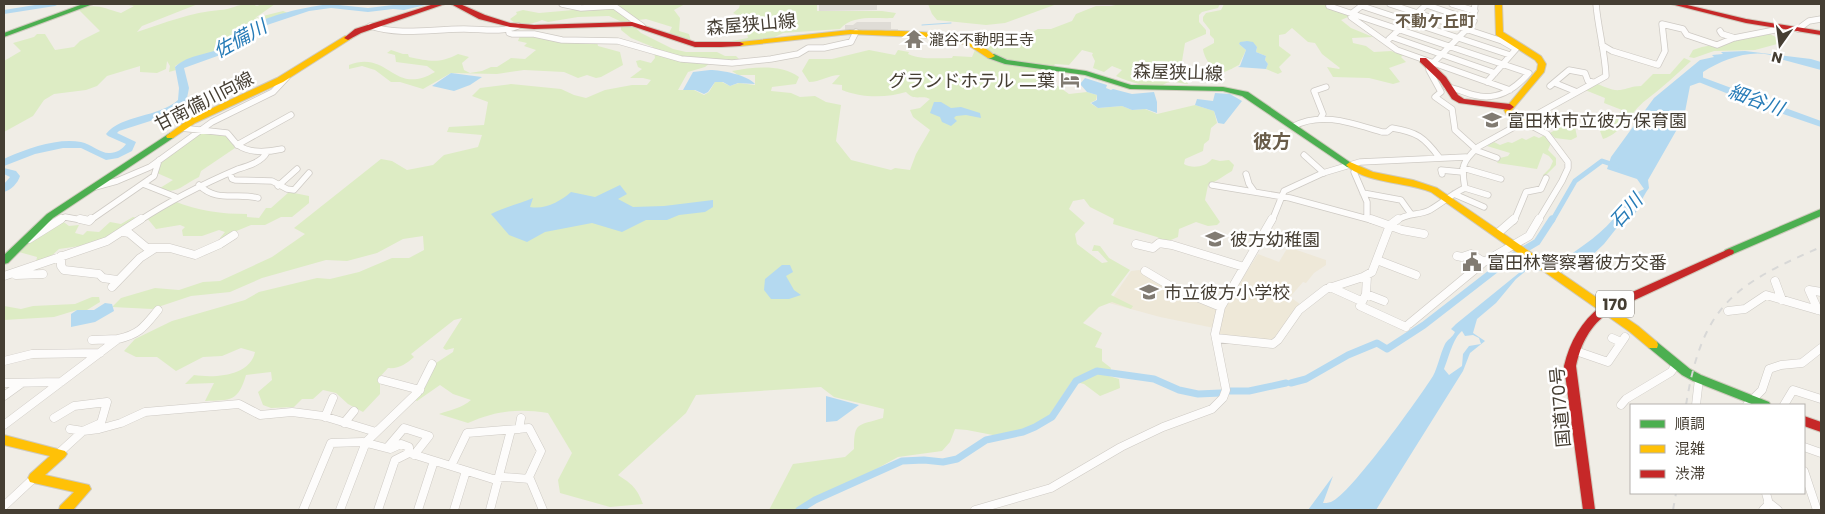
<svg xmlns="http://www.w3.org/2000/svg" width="1825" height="514" font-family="Poppins,'Noto Sans JP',sans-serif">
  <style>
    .education { fill: #eee8d8 }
    .green { fill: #ddecc4 }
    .parking { fill: #dfdcd6 }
    .water { fill: #b4d9f0; fill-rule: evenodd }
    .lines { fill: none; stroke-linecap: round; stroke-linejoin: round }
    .stream { stroke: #b4d9f0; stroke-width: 1 }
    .canal-far1 { stroke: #b4d9f0; stroke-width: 5 }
    .canal { stroke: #b4d9f0; stroke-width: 7 }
    .river { fill: #b4d9f0; fill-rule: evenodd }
    .street-far1-casing { stroke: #cecac4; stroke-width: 7 }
    .street-casing { stroke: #cecac4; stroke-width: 9 }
    .fast-casing { stroke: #cfcabd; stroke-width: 2 }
    .slow-casing { stroke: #cfcabd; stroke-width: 2 }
    .jam-casing { stroke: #cfcabd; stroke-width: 2 }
    .street-far1 { stroke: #fdfcfb; stroke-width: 5.5 }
    .street { stroke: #fdfcfb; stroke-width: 8 }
    .fast { fill: #4caf50; fill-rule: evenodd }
    .slow { fill: #ffc107; fill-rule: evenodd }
    .jam { fill: #c62828; fill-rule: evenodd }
    .rail { stroke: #d8d8d7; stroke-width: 2; stroke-dasharray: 7 7; stroke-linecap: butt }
    .labels { text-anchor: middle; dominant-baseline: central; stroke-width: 5; stroke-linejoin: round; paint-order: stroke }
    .far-poi-label { font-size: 15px; fill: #453e33; stroke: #fff; text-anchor: start }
    .far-neighbourhood-label { font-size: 16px; font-weight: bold; fill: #695c49; stroke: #fff }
    .shield { fill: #fff; stroke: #7d7870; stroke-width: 1 }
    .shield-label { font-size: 16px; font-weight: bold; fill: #453e33 }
    .street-label { font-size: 18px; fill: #453e33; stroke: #fff }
    .poi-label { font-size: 18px; fill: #453e33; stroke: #fff; text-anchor: start }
    .water-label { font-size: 19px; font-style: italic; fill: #267bb7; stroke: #fff }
    .neighbourhood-label { font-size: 19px; font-weight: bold; fill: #695c49; stroke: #fff }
  </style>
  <rect width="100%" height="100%" fill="#f0ede6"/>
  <path class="education" d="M1288 247 1326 260V265L1314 273 1306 283 1303 282 1290 297 1300 304 1272 342 1219 335V329L1160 317 1109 303 1131 271 1139 270 1172 288 1223 309 1258 254 1279 262Z"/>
  <path class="green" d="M123 4H198L142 26 137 32C165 23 191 12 220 10 233 10 243 0 257 6L262 4H275L255 18 283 11 288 13C273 17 253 21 242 32 235 39 231 44 221 49 206 56 189 57 175 66L176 70 169 72 170 66 167 61 166 69 157 73 140 72V66L107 76 97 86 86 90 54 94 44 100 33 116 4 132V61L21 51 13 43 34 37 37 34H45L55 50 74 47 80 41 100 31 78 9C97 3 103 8 121 13L134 6Z
    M617 4H685L674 10 680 18 679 31 689 34 691 41 669 33 672 27 646 19 622 22 609 16 578 17 548 22 542 20C532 24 519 28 510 19L517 14 516 12 523 10 539 13 619 6Z
    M740 4H817V11H882L896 13 893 18C875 19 853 14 840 29L783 33 775 37 729 44 726 42 748 38 744 18 733 13 739 8Z
    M928 4H1057L1005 23 986 25 937 20 932 14Z
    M1120 4H1220L1218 8 1202 12 1199 15V22L1206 30V34L1185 43 1181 67 1188 84C1180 84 1169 78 1161 87 1146 87 1129 82 1116 76L1122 70 1112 66 1104 72 1093 68 1095 61 1092 55 1093 53 1082 50 1069 65 1055 64 1050 71 1055 84 1069 94 1087 92 1097 95 1096 100 1090 103 1098 108 1122 106 1132 110 1145 109 1157 114 1195 105 1214 111 1217 123 1211 128 1209 140 1204 144 1203 151 1185 159 1184 164C1192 169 1206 167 1212 159L1220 161 1229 160 1234 165 1232 171C1223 176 1217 181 1208 185L1205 200 1220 222 1217 225 1208 226 1196 222 1179 229 1178 237 1166 242 1157 237 1113 224 1114 219 1090 207 1084 199 1073 201 1069 209 1085 223 1075 234 1077 244 1102 263 1108 262 1098 251H1092L1094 245 1100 246 1109 258 1130 270 1111 295 1133 306 1131 309 1112 302 1099 307 1083 323 1102 333 1095 347 1102 349V361L1111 368 1109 376 1119 379 1120 388 1100 396 1084 384 1072 381 1049 416 1033 426 998 436 967 430 955 429 950 442 942 451 898 457 858 479 812 499 795 510H769L793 464 845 457 854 449C854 421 858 426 883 418L884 409 834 397 821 387 696 395 686 413 618 475C632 484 637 488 643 504L610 507 560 493 558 480 572 453 548 413C517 408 496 411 468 423L439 414C450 410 462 408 471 400L453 394 440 385 417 401 414 399 422 391 436 363 453 352 454 348 446 350 443 348 462 318 454 320 411 354 414 357C406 364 399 369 388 368L377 380 380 384V394L363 412 348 404 336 393 323 390 313 399H302L294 407 271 408 263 405 258 392 272 380 271 372 246 375C238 402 231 400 205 401L214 383 185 384 194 375C213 378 250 377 255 352L241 348 222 356 203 357 176 371 157 357H136L124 351 135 339 172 321 245 300 259 292 317 278 330 279 359 272 392 258H409L424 250 423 236 403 239 377 253 347 261 326 260 262 278 230 292 191 296 152 309 112 307 121 298 155 288 179 290 203 282 220 281 272 257 305 234 294 228 381 159 392 161 407 170 433 165 444 155 478 147 482 135 447 132 449 127 484 125 488 102 472 96 480 88 511 84 561 89 574 95 586 98 605 90 632 85H647L651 80 643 78H630L642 69 638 67 636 61 640 60 651 63 655 58 653 47 631 38 621 30V26L635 27 641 33 673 49 686 52H717L725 56H736L740 60 710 63 705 67 688 72 678 90H694L704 95 709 92 715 82H722L730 86 739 83 755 85V75H738L732 71C753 67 781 64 799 77L796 84 772 87 771 91 791 93 800 97 815 96 826 102 841 105 836 141 851 160 891 170 895 168 910 170 916 154 930 130 913 117 910 110 920 108 930 99C921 94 915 102 906 92 887 98 861 98 842 90V85L832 84 840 75C829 75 820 82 809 82L802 71 809 59H832L869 50 895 55 898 50 909 52 908 54C922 60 937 58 952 58L953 56 972 57 975 50 989 42 999 43 1027 35 1038 29H1051L1072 21 1076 14 1096 6H1111Z
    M1224 4H1326L1330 7 1347 14 1348 17 1341 20 1351 28 1373 37 1352 38 1353 43 1366 46 1374 52 1391 51 1403 55 1401 57 1406 62 1389 68 1400 82 1393 84 1369 78 1333 77 1327 67 1339 69 1340 68 1322 54 1315 43 1308 42 1292 28 1285 34 1279 35V46L1291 55 1279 67 1282 72 1278 74 1266 69 1268 64 1265 60 1266 56 1256 52 1257 47C1253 42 1244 39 1239 44L1246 50 1239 65C1235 67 1228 71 1224 72 1213 73 1204 58 1203 49L1214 43V39L1210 35V30L1203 21V17L1206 13 1221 10Z
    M1770 34 1785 42 1755 50 1714 51 1694 58 1689 57 1693 50 1702 47Z
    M520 36 597 42 598 46 620 52 623 65 601 77 596 78 587 75 578 78 564 72 524 70 497 74 451 73 423 89 400 82H391L375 70 362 66 349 69V65C389 49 393 97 435 72L427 66 396 62 395 55 387 53 391 50 403 54H408L409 57C429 61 439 64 458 54L469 57 462 63 464 70 470 73 482 71 491 67H497L511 58 525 59 536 50 524 46 527 43 518 41Z
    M1684 58 1691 61C1676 75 1662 88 1646 100 1630 112 1623 133 1603 139L1600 131 1622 110 1604 103 1605 98 1585 90 1595 83C1603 86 1612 91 1620 90 1628 89 1631 86 1641 86L1653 74H1670Z
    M1567 123 1575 127 1577 137 1571 140 1555 138 1550 133Z
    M198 132 226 135 235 148 201 171 199 177C183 184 177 196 160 188L173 180 157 173C158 164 164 156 173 154L175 149Z
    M1545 135 1551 143 1548 150 1556 158V165L1544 177 1543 175 1550 168 1553 161 1549 156 1543 153 1537 169 1497 163 1500 158 1508 156 1510 153 1487 146 1494 142 1500 145 1508 142 1512 143 1522 138 1526 140 1534 136 1539 138Z
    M289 192 309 196V203L292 217H281L265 225H251L234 232 223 241 220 238 225 232 219 230 202 236H183L182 230 185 227 180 225 156 229 147 218 174 201C198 211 222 214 247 214V217L259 218 266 208H271Z
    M63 214 61 220 69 226 79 225 75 233 83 235 87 231 99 232 110 222 121 224 133 217 137 218 113 235 87 245 59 249 48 259 36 262 37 257 19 252 46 222Z
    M92 297H99L100 302 87 310H77L54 317 4 320V306L21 309 33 306 75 304Z"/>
  <path class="parking" d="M819 4H893H877V10L819 11Z
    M857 22H891V29H898V31H845V25H853Z"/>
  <path class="water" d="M1247 41 1253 42 1257 47 1256 52 1266 56 1265 60 1268 64 1266 69 1238 67 1240 66 1246 50 1239 44 1240 42Z
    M1745 51 1811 59 1821 62V70L1780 59C1757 46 1723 59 1703 72V79L1714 84 1712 86 1701 82 1690 86 1684 117 1648 180 1649 188C1641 198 1638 213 1629 222L1623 220 1604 244 1584 263 1575 264 1561 273 1528 269 1516 279 1496 303 1477 319 1473 333 1485 341 1470 353 1463 371 1376 510H1308L1333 476 1323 503C1325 503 1328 503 1331 502 1350 495 1419 398 1433 376 1438 367 1440 354 1445 344 1448 339 1452 338 1455 332L1451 329 1456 324 1530 264 1550 268C1577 250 1608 232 1624 204L1632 203 1638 192 1644 189 1637 179 1607 169 1611 157 1654 98 1700 60 1714 57 1712 55 1723 54 1721 52ZM1462 331 1465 336 1473 335 1479 338 1481 344 1469 346 1463 354 1462 366 1449 375 1444 369C1449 357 1453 338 1462 331Z
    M710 70C722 70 747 75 755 84L738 83 730 86 723 82H715L708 92 704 94 695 90H683L693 72Z
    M451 73 482 77 470 85 454 91 432 86Z
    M1085 78 1107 85 1106 88 1111 90 1113 89 1132 94 1154 92 1157 102V113L1146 109 1132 110 1122 106 1098 108 1091 103 1097 100V95L1087 92 1080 84Z
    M1215 93 1230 94 1242 101 1224 124 1218 123 1214 111 1195 105 1197 99 1213 101Z
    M934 102H941L951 108 961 107 980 113 981 118 966 115 956 116 954 118 957 121 951 126 942 122 940 117 930 113Z
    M620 185 627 194 618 199 633 207 664 206 713 200V207L705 212 679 215 667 220H646L622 232 592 223 545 232 527 242 509 235 491 214C505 207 519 204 533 198L530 207C545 210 561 201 571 192L595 197Z
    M782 265H790L793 272 786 276 794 290 801 295 789 299H771L764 290 765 279Z
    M105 303 112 304 114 311 95 322 71 327V314L77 310H94Z
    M826 396 859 405 837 421 826 422Z"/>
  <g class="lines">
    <path class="stream" d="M922 25 951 23"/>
    <path class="canal-far1" d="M1552 221 1575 181 1602 161 1617 166"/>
    <path class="canal" d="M1291 383 1306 379 1348 355 1377 343 1387 349 1424 325 1513 256 1537 242 1552 219
      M1229 391H1249L1286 383
      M799 510 815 500 902 461 924 460 943 462 957 459 986 440 1023 432 1035 427 1052 417 1076 381 1097 371 1154 379 1179 390 1198 394 1221 393"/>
    <path class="river" d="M41 4H59L55 6 4 14V10Z
      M329 4 368 8 393 5 430 4 404 10 393 9 368 12 331 8 309 11 267 25 254 32 242 45 234 50 184 68 189 88 186 103 169 115 119 131 117 133 136 142 132 151 118 158 106 160 81 148H63L35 154 4 166V159L8 157C30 148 57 138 81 142 91 144 101 154 110 153 116 153 123 149 126 144L108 136 106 134C122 114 158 118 178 100L179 88 175 67C188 54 212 54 228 46 237 42 241 34 248 28 266 15 307 7 329 4Z
      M1699 76 1821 121V127L1751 103 1696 81V77Z
      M4 168 16 171 20 176C18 183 11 190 4 192V184L10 177 4 174Z"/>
    <g class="street-far1-casing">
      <path id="street-far1" d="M562 4 581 8 614 6 642 26
        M1331 4 1329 6 1529 73C1514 90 1497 101 1474 95 1465 93 1456 88 1447 87
        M1364 4 1351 14V17L1397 50 1510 90
        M1390 4 1502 41 1516 49 1487 82
        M1424 4 1474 21
        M1452 4 1475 11
        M1475 4 1473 23 1429 67V70L1441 92 1435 97 1452 109 1455 130 1476 149
        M1362 6 1510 55
        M370 26C401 36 431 29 464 29 482 29 501 33 518 26
        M509 28V33L512 34H534L562 40 618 41 681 59 732 63 771 59 798 54 808 48H824L851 42 856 32
        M1798 29 1809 21 1821 19
        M1720 31 1722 34 1735 38
        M1392 37 1495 73
        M1389 39 1427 4
        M1602 45 1612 51 1658 65 1665 51 1662 24 1683 29 1687 35 1717 45 1734 38 1780 29V27
        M1555 83 1577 92
        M1550 86 1569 70 1585 73 1588 81 1592 82
        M1321 117 1323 114 1314 91 1326 87
        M1524 122 1547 134 1568 162V168L1562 181 1538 221
        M1294 126C1322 111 1354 124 1382 132H1387L1392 128C1417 132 1424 137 1439 157
        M181 128 227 133C231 137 234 142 238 145 250 154 268 152 282 149
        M237 145 291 115
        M1475 150 1497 158
        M1304 155 1324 173
        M1463 168 1501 179
        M1357 170 1354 172 1367 202V218
        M230 173 232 179 235 180 272 181 287 189 294 190 309 173
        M1246 174 1249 184 1254 191
        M1442 174 1441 170 1462 172
        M143 184 176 197
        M199 185C217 203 237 192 258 198
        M1212 185 1290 198 1375 221
        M278 186 297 169
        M95 187 117 181 150 167 212 122 273 92 287 77
        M1465 188C1461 166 1462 162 1478 147L1606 76C1605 52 1598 28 1596 4
        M1363 193 1401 200 1411 214
        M1454 194 1484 207
        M59 221 65 217 87 221
        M89 221 154 176 159 160
        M139 221C171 200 203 184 238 169 248 166 262 162 267 152
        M1272 221 1284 191 1323 173 1360 162 1466 157
        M1396 221C1408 212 1419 216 1430 210 1442 203 1452 194 1465 188L1488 195
        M1514 221 1526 192 1541 189 1546 178"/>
    </g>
    <g class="street-casing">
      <path id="street" d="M80 219 89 221 91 219
        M1371 219 1402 230 1424 234
        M124 232 129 233 147 248H170L195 255 220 244 234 235
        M1498 233 1514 219
        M29 239 61 219
        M1136 244 1153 248 1159 243 1172 245 1244 267
        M61 256V266L64 270 99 274 103 278 117 280
        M1457 256 1462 257 1471 254 1484 262
        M1377 260 1416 275
        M1145 271 1172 287 1221 307
        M16 275 43 274
        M4 276 107 241 141 219
        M1367 276 1366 294 1360 306 1406 327
        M1775 281 1782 300
        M112 287 140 258 154 249
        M1330 287 1361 301
        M1366 294 1384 301
        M1818 310 1809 290 1821 292
        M1728 311 1745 309 1766 295 1821 311
        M1409 324 1484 262 1529 236 1539 219
        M1216 338 1273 344 1278 340 1299 310 1326 289 1363 277 1372 272 1390 225 1398 219
        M1612 338 1621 342
        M92 340 118 339
        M1573 350 1608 362 1625 337
        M4 361 32 354 100 353
        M382 380 420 390
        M4 383 61 382
        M4 396 22 383
        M1621 405 1626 399 1671 372 1676 365
        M1696 405 1699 379
        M1747 405 1762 390 1769 369 1781 365 1802 363 1821 348
        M1784 405 1793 390 1821 399
        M325 417 333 398
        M54 418 74 406 107 402 101 423 83 431 59 453
        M344 423 354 411
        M4 425 118 339C140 334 144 327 158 310
        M70 429 83 431 99 429 121 423 145 412 239 404 260 415 292 412 323 416 376 432
        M519 429 521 418
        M1804 447 1821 453
        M387 448 404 428 429 436 414 455
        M451 466 467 433 529 428 541 451 528 479
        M1804 471 1817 510
        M1768 502 1778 510
        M4 506 34 478
        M303 510 331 443 363 442 390 449 401 444 409 447V453
        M340 510 366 442 418 392 432 364
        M378 510 395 460 409 453 493 479 504 477 530 479 543 510
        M418 510 434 461
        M454 510 466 471
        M490 510 511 430
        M975 510 1051 488 1121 447 1163 427 1212 409 1223 398 1226 390 1215 334 1221 307 1272 219
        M1763 510 1769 504 1766 493"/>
    </g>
    <g class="fast-casing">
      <path id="fast" d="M83 4H93L4 37V33Z
        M988 54H994L1007 60 1086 71 1131 85 1223 87 1248 92 1354 165 1350 168 1347 167 1242 96 1223 91 1130 89 1085 75 1005 64 988 58Z
        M170 133 174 136 173 138 53 218 8 263 4 264V255L47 214Z
        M1821 209V216L1733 254 1729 255 1724 252 1725 250Z
        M1653 341 1657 342 1690 369 1701 375 1769 402 1771 405H1754L1693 381 1682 375 1649 348 1648 345 1649 342Z"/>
    </g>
    <g class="slow-casing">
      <path id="slow" d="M1495 4H1502L1503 32 1541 56 1546 64 1544 72 1512 110 1514 114 1527 120V124C1518 125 1507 118 1504 110L1537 70 1538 64 1535 60 1496 35Z
        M850 30C891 32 965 26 995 56L991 58H988L968 45 940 38 850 34 740 46 736 44 740 42Z
        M345 36H348L352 38 283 82 195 123 173 138H167L166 136 189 119 277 78Z
        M1350 162 1373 172 1413 180 1437 188 1638 326 1657 342 1658 345 1657 348H1649L1630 332 1431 192C1406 182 1364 183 1346 165Z
        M4 435 65 451 67 454 65 457 45 475 89 485 91 489 73 510H59L60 506 74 492 34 483 30 482 28 478 30 474 50 456 4 445Z"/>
    </g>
    <g class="jam-casing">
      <path id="jam" d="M434 4H445L361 33 348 40 344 38 355 29Z
        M451 4H460L485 15 510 23 534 25 632 22 695 42H740L744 44 740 46 721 47H695L632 26 534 29 510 27 479 19Z
        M1671 4H1683L1746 19 1821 31V35L1746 23Z
        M1420 58H1426L1446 77 1458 95 1464 99 1510 104 1514 107 1510 110 1459 103 1452 99 1440 81 1420 62Z
        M1729 249 1733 250 1734 252 1733 254 1609 312C1590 326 1581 343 1576 366L1595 510H1583L1564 366C1570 341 1581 322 1601 306Z
        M1804 416 1821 422V432L1804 426Z"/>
    </g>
    <use href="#street-far1" class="street-far1"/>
    <use href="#street" class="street"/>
    <use href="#fast" class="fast"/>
    <use href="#slow" class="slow"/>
    <use href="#jam" class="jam"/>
    <path class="rail" d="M1686 405C1702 306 1733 285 1821 247
      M1673 510 1676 493"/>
  </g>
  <defs>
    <g id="temple-bare" transform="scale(1.5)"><path d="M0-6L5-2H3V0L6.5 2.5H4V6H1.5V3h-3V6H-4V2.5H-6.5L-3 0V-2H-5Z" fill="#817b72" stroke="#fff" stroke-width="2.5" paint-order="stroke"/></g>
    <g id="hotel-bare" transform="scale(1.5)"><path d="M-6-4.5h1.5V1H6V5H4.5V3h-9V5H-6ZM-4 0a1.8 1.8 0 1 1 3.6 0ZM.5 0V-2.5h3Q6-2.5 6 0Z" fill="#817b72" stroke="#fff" stroke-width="2.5" paint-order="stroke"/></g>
    <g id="school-bare" transform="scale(1.5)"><path d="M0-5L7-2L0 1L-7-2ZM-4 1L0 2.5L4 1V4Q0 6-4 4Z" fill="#817b72" stroke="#fff" stroke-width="2.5" paint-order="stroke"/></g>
    <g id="civic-bare" transform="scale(1.5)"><path d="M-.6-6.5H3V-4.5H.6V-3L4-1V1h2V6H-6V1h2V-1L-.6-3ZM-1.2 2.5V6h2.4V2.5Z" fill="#817b72" stroke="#fff" stroke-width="2.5" paint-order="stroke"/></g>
  </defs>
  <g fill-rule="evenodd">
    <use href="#temple-bare" x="914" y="39"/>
    <use href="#hotel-bare" x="1070" y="80"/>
    <use href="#school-bare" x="1492" y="120"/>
    <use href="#school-bare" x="1215" y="239"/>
    <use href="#civic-bare" x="1472" y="262"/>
    <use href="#school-bare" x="1149" y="292"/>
  </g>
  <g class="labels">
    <g class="far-poi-label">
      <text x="929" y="39">瀧谷不動明王寺</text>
    </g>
    <g class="far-neighbourhood-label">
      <text x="1435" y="21">不動ケ丘町</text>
    </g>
    <rect class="shield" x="1596" y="290.5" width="38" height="27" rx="4"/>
    <g class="shield-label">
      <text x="1615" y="304">170</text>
    </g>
    <g class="street-label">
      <text transform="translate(751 24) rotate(-5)">森屋狭山線</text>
      <text transform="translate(1178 72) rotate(2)">森屋狭山線</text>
      <text transform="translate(204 101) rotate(-27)">甘南備川向線</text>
      <text transform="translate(1560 407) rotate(-95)">国道170号</text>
    </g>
    <g class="poi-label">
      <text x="1055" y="80" text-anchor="end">グランドホテル 二葉</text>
      <text x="1507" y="120">富田林市立彼方保育園</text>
      <text x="1230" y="239">彼方幼稚園</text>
      <text x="1487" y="262">富田林警察署彼方交番</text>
      <text x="1164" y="292">市立彼方小学校</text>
    </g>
    <g class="water-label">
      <text transform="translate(240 39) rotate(-29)">佐備川</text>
      <text transform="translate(1756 100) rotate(20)">細谷川</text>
      <text transform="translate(1626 211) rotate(-48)">石川</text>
    </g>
    <g class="neighbourhood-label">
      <text x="1272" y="141">彼方</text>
    </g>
  </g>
  <rect width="1825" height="514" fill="none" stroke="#453e33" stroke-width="10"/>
  <rect x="1630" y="404" width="175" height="90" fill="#ffffff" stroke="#b5b2ad"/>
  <rect x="1640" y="420" width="25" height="8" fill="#4caf50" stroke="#b5b2ad"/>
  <text x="1675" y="429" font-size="15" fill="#453e33">順調</text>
  <rect x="1640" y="445" width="25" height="8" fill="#ffc107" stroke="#b5b2ad"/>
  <text x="1675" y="454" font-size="15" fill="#453e33">混雑</text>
  <rect x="1640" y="470" width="25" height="8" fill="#c62828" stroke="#b5b2ad"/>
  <text x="1675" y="479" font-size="15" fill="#453e33">渋滞</text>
  <g transform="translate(1780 45) rotate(194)" stroke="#ffffff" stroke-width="4" paint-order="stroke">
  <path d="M0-4L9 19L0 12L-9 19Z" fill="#453e33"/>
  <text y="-8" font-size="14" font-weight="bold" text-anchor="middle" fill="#453e33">N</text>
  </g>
</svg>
